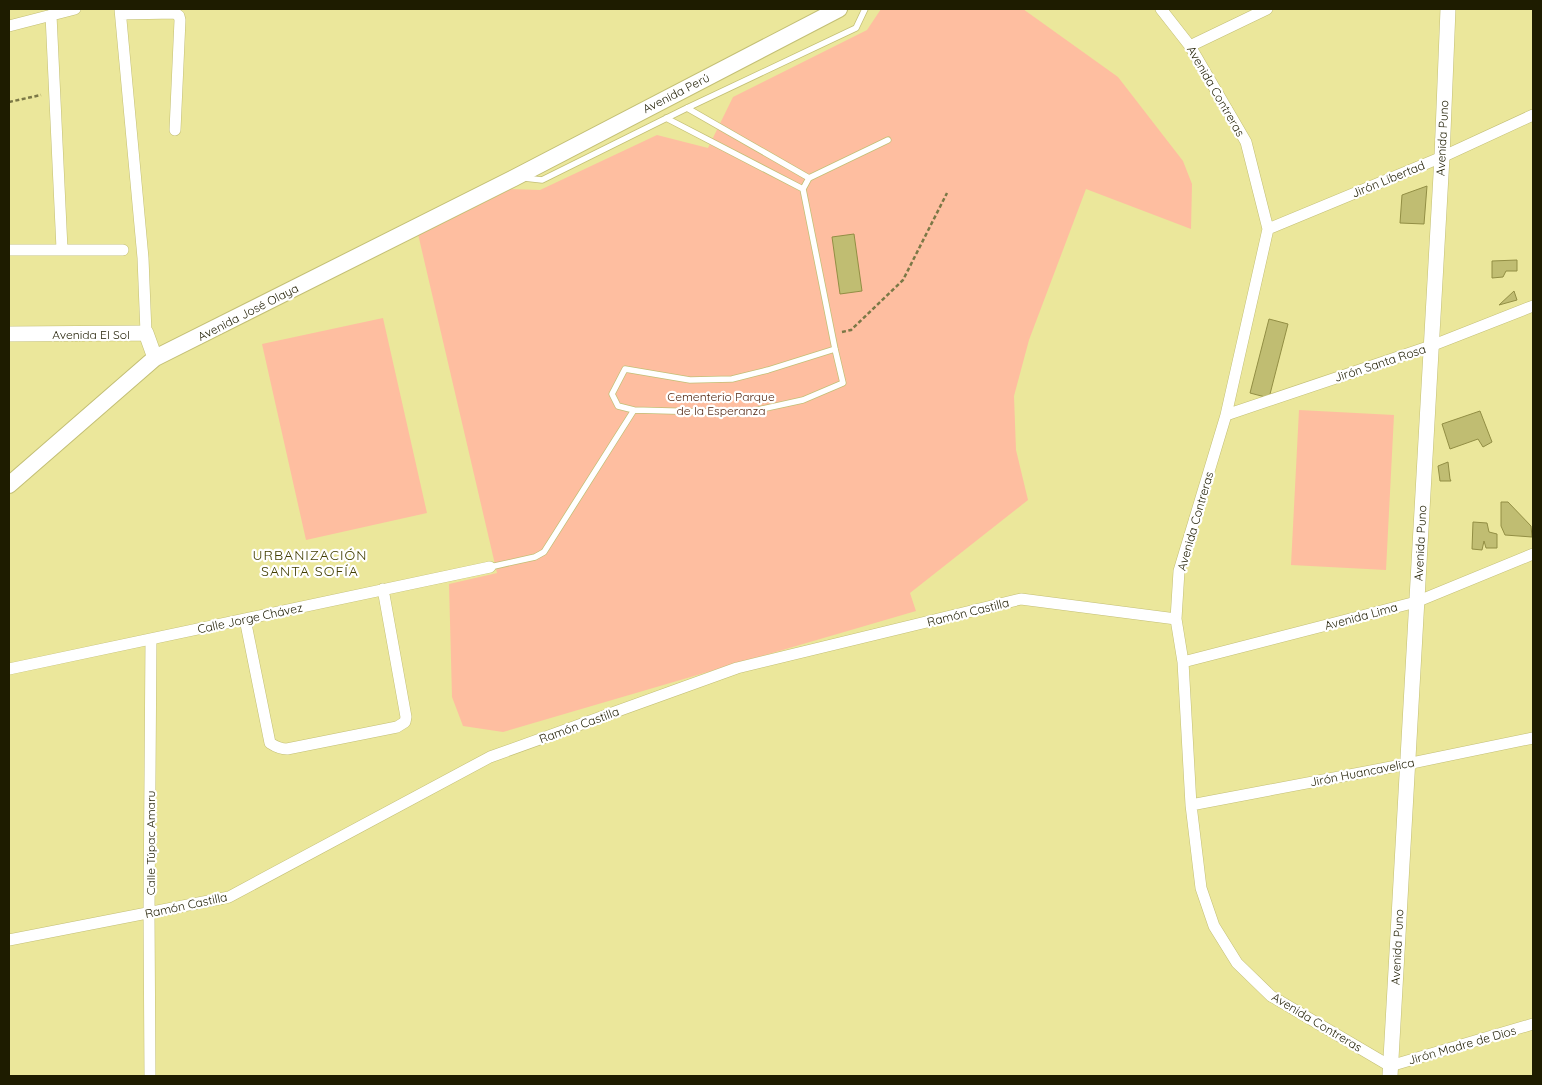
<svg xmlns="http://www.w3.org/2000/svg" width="1542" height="1085" font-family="Quicksand,sans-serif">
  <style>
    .green { fill: #febea0 }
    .building { fill: #c0bd72; stroke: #928e44 }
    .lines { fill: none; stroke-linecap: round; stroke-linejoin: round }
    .service-casing { stroke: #c3bf75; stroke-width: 7 }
    .minor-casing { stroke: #c3bf75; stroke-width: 12 }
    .tertiary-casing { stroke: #c3bf75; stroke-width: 16 }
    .secondary-casing { stroke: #c3bf75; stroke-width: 18 }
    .path { stroke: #7b7846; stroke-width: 2.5; stroke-dasharray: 4 2.5; stroke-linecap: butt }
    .service { stroke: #fff; stroke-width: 5.5 }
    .minor { stroke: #fff; stroke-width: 11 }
    .tertiary { stroke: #fff; stroke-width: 15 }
    .secondary { stroke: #fff; stroke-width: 16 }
    .labels { text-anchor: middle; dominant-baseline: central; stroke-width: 4.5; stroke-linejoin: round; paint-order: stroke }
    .street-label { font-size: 12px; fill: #1e1c00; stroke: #fff }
    .park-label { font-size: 12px; fill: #502610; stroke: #fff }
    .neighbourhood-label { font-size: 14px; letter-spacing: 1px; fill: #413d00; stroke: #fff }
  </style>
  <rect width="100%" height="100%" fill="#ebe79b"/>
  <path class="green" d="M881 9H1023L1118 77 1183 161 1192 184 1191 229 1086 189 1029 340 1014 396 1016 450 1028 500 910 593 916 611 503 732 463 726 452 697 449 584 497 573 418 234 510 189 540 190 657 135 708 148 733 97 867 30Z
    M383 318 427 513 306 540 262 344Z
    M1299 410 1394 415 1386 570 1291 565Z"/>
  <path class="building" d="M1427 186 1424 224 1400 223 1402 195Z
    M854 234 862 291 840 294 832 237Z
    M1517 260V271H1506L1503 277 1492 278V261Z
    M1514 291 1517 300 1499 305Z
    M1269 319 1288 324 1269 398 1250 393Z
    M1480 411 1492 442 1483 447 1478 439 1450 449 1442 424Z
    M1448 462 1450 479 1451 481H1440L1438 466Z
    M1501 502H1508L1531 526 1532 537 1505 535 1501 526Z
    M1473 522 1487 523 1489 532 1497 534V548H1486L1484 541 1482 550 1472 549Z"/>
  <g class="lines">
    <g class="service-casing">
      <path id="service" d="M687 108 809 178
        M666 118 803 189
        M524 178 542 180 687 108 856 28 865 9
        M835 349 768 370 732 379 690 380 625 369 612 394 618 406 634 410 744 413 803 400 843 383 835 349 803 189 809 178 888 140
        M490 567 535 557 544 552 634 410"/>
    </g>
    <g class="minor-casing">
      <path id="minor" d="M120 9 143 258 146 333
        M1161 9 1190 46 1246 142 1268 229 1226 415 1179 571 1176 619 1183 662 1191 805 1201 888 1214 926 1237 963 1271 996 1390 1066 1533 1024
        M121 14 175 13 179 16 180 20 175 130
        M51 15 62 249
        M9 26 75 9
        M1190 46 1267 9
        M1268 229 1442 157 1533 115
        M9 250H123
        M1226 415 1431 346 1533 306
        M245 619 270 743C276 747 280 749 287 749L397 727 405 722 406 717 383 589
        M1183 662 1416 602 1533 554
        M9 669 490 567
        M1191 805 1407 764 1533 738
        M9 940 229 897 490 757 737 668 1021 599 1176 619
        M150 1076 149 913 151 639"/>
    </g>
    <g class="tertiary-casing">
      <path id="tertiary" d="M9 334 146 333 155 358
        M1390 1076 1442 157 1448 9"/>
    </g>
    <g class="secondary-casing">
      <path id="secondary" d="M9 485 155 358 514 178 839 9"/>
    </g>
    <path class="path" d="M9 102 41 95
      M842 332 851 330 903 280 947 193"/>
    <use href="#service" class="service"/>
    <use href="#minor" class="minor"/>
    <use href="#tertiary" class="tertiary"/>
    <use href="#secondary" class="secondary"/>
  </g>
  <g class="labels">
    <g class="street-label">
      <text transform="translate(1216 91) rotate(60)">Avenida Contreras</text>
      <text transform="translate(676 93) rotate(-27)">Avenida Perú</text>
      <text transform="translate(1442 138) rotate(-87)">Avenida Puno</text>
      <text transform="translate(1388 179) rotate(-22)">Jirón Libertad</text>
      <text transform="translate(248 312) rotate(-27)">Avenida José Olaya</text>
      <text x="91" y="334">Avenida El Sol</text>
      <text transform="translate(1380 363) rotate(-18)">Jirón Santa Rosa</text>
      <text transform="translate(1195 521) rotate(-74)">Avenida Contreras</text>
      <text transform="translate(1420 543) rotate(-87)">Avenida Puno</text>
      <text transform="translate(968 612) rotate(-14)">Ramón Castilla</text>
      <text transform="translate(1361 616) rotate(-15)">Avenida Lima</text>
      <text transform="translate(250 618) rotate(-12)">Calle Jorge Chávez</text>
      <text transform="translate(579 725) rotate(-20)">Ramón Castilla</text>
      <text transform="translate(1362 772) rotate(-11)">Jirón Huancavelica</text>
      <text transform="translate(150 843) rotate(-90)">Calle Túpac Amaru</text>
      <text transform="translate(186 905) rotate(-12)">Ramón Castilla</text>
      <text transform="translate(1397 947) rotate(-87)">Avenida Puno</text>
      <text transform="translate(1317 1022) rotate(31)">Avenida Contreras</text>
      <text transform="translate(1462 1045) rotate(-16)">Jirón Madre de Dios</text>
    </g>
    <g class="park-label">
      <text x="721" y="396">Cementerio Parque<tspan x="721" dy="14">de la Esperanza</tspan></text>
    </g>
    <g class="neighbourhood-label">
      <text x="310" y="555">URBANIZACIÓN<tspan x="310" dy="16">SANTA SOFÍA</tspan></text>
    </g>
  </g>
  <rect width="1542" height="1085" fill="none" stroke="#1e1c00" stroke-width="20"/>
</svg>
